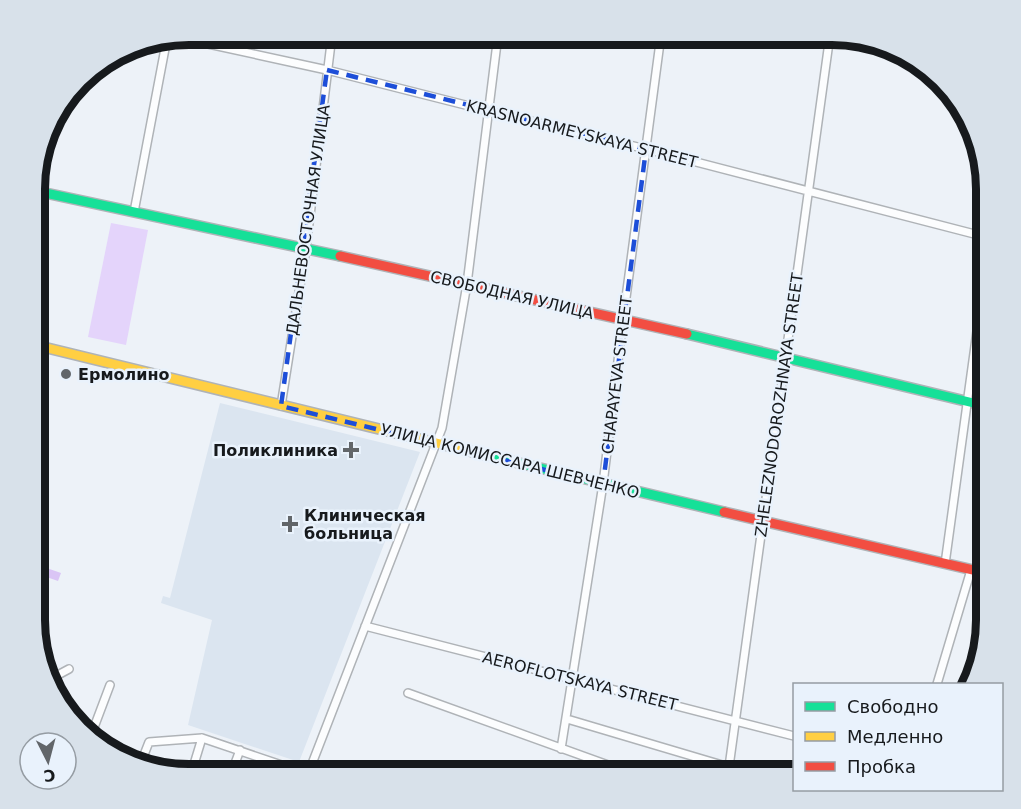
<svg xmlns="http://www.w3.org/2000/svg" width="1021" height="809" font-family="'DejaVu Sans',sans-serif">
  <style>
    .built { fill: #dbe5f0 }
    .green { fill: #e4d4fb }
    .forest { fill: #dac5f5 }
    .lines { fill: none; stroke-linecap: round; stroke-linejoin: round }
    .street-casing { stroke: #afb3b7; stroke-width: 10 }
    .fast-casing { stroke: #afb3b7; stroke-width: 12 }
    .slow-casing { stroke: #afb3b7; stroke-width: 12 }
    .jam-casing { stroke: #afb3b7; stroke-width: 12 }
    .street { stroke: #fcfdfe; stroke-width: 7 }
    .fast { stroke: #16e098; stroke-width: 9 }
    .slow { stroke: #ffcf43; stroke-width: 9 }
    .jam { stroke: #f24e42; stroke-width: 9 }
    .marked { fill: none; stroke: #1d4ed8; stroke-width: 4.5; stroke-dasharray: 12 8; stroke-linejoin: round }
    .poi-dot { fill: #62666a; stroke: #e9f2fc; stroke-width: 2 }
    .labels { text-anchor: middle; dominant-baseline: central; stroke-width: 5; stroke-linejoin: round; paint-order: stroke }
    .street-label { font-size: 16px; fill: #171a1d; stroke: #e9f2fc }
    .poi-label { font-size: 16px; font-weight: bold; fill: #171a1d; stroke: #e9f2fc; text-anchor: start }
    .rim { fill: none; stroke: #171a1d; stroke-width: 8 }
  </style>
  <rect width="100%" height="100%" fill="#edf2f8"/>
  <path class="built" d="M220 403 420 452 299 762 188 725 212 620 161 603 163 596 170 598Z"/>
  <path class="green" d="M111 223 148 230 126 345 88 337Z"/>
  <path class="forest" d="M35 564 61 573 58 581 35 573Z"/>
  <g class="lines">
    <g class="street-casing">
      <path id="street" d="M176 37 327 70 489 111 646 149 986 237
        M134 212 167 38
        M281 406 306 248 332 35
        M945 564 986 266
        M365 626 794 736
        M937 684 971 570
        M51 690 56 676 69 669
        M408 693 633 774
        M567 719 729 767
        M90 738 110 685
        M561 749 603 484 623 320 661 35
        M140 765 149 742 202 738 308 774
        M191 774 202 738
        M231 774 240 750
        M308 774 442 428 467 284 498 35
        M728 774 830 35"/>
    </g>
    <g class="fast-casing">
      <path id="fast" d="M36 191 340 256
        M687 334 986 406
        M469 451 724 512"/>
    </g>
    <g class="slow-casing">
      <path id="slow" d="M35 345 469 451"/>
    </g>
    <g class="jam-casing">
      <path id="jam" d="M340 256 687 334
        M724 512 986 573"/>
    </g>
    <use href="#street" class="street"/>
    <use href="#fast" class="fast"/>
    <use href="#slow" class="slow"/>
    <use href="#jam" class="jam"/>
  </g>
  <path class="marked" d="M327 70 646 149 603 484 281 406Z"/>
  <g class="poi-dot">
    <circle cx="66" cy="374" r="6"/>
    <path d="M348 441h6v6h6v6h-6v6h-6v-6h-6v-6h6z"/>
    <path d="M287 515h6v6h6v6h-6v6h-6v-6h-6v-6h6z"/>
  </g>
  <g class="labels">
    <g class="street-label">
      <text transform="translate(582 134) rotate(14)">KRASNOARMEYSKAYA STREET</text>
      <text transform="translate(308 220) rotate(-82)">ДАЛЬНЕВОСТОЧНАЯ УЛИЦА</text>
      <text transform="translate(512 295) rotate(13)">СВОБОДНАЯ УЛИЦА</text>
      <text transform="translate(617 375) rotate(-83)">CHAPAYEVA STREET</text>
      <text transform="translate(779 405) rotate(-82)">ZHELEZNODOROZHNAYA STREET</text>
      <text transform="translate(510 461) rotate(14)">УЛИЦА КОМИССАРА ШЕВЧЕНКО</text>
      <text transform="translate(580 681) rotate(14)">AEROFLOTSKAYA STREET</text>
    </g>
    <g class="poi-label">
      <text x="78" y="374">Ермолино</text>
      <text x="338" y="450" text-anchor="end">Поликлиника</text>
      <text x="304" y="515">Клиническая<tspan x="304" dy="18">больница</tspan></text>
    </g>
  </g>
  <path d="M0 0H1021V809H0ZM189 45H832A144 144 0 0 1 976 189V620A144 144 0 0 1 832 764H189A144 144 0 0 1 45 620V189A144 144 0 0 1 189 45Z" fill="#d8e1ea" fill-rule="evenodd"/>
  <path class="rim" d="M189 45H832A144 144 0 0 1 976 189V620A144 144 0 0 1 832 764H189A144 144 0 0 1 45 620V189A144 144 0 0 1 189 45Z"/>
  <rect x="793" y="683" width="210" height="108" fill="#e9f2fc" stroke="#959ca3" stroke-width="1.5"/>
  <rect x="805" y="702" width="30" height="9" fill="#16e098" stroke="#959ca3" stroke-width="1.5"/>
  <text x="847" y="713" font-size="18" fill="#171a1d">Свободно</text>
  <rect x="805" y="732" width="30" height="9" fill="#ffcf43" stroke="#959ca3" stroke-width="1.5"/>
  <text x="847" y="743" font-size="18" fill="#171a1d">Медленно</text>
  <rect x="805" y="762" width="30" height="9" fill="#f24e42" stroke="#959ca3" stroke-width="1.5"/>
  <text x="847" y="773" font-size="18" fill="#171a1d">Пробка</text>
  <g transform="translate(48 761) rotate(174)"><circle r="28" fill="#e9f2fc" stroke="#959ca3" stroke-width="1.5"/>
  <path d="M0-4.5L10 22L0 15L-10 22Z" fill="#62666a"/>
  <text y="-9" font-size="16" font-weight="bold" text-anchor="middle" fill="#171a1d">С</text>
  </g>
</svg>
